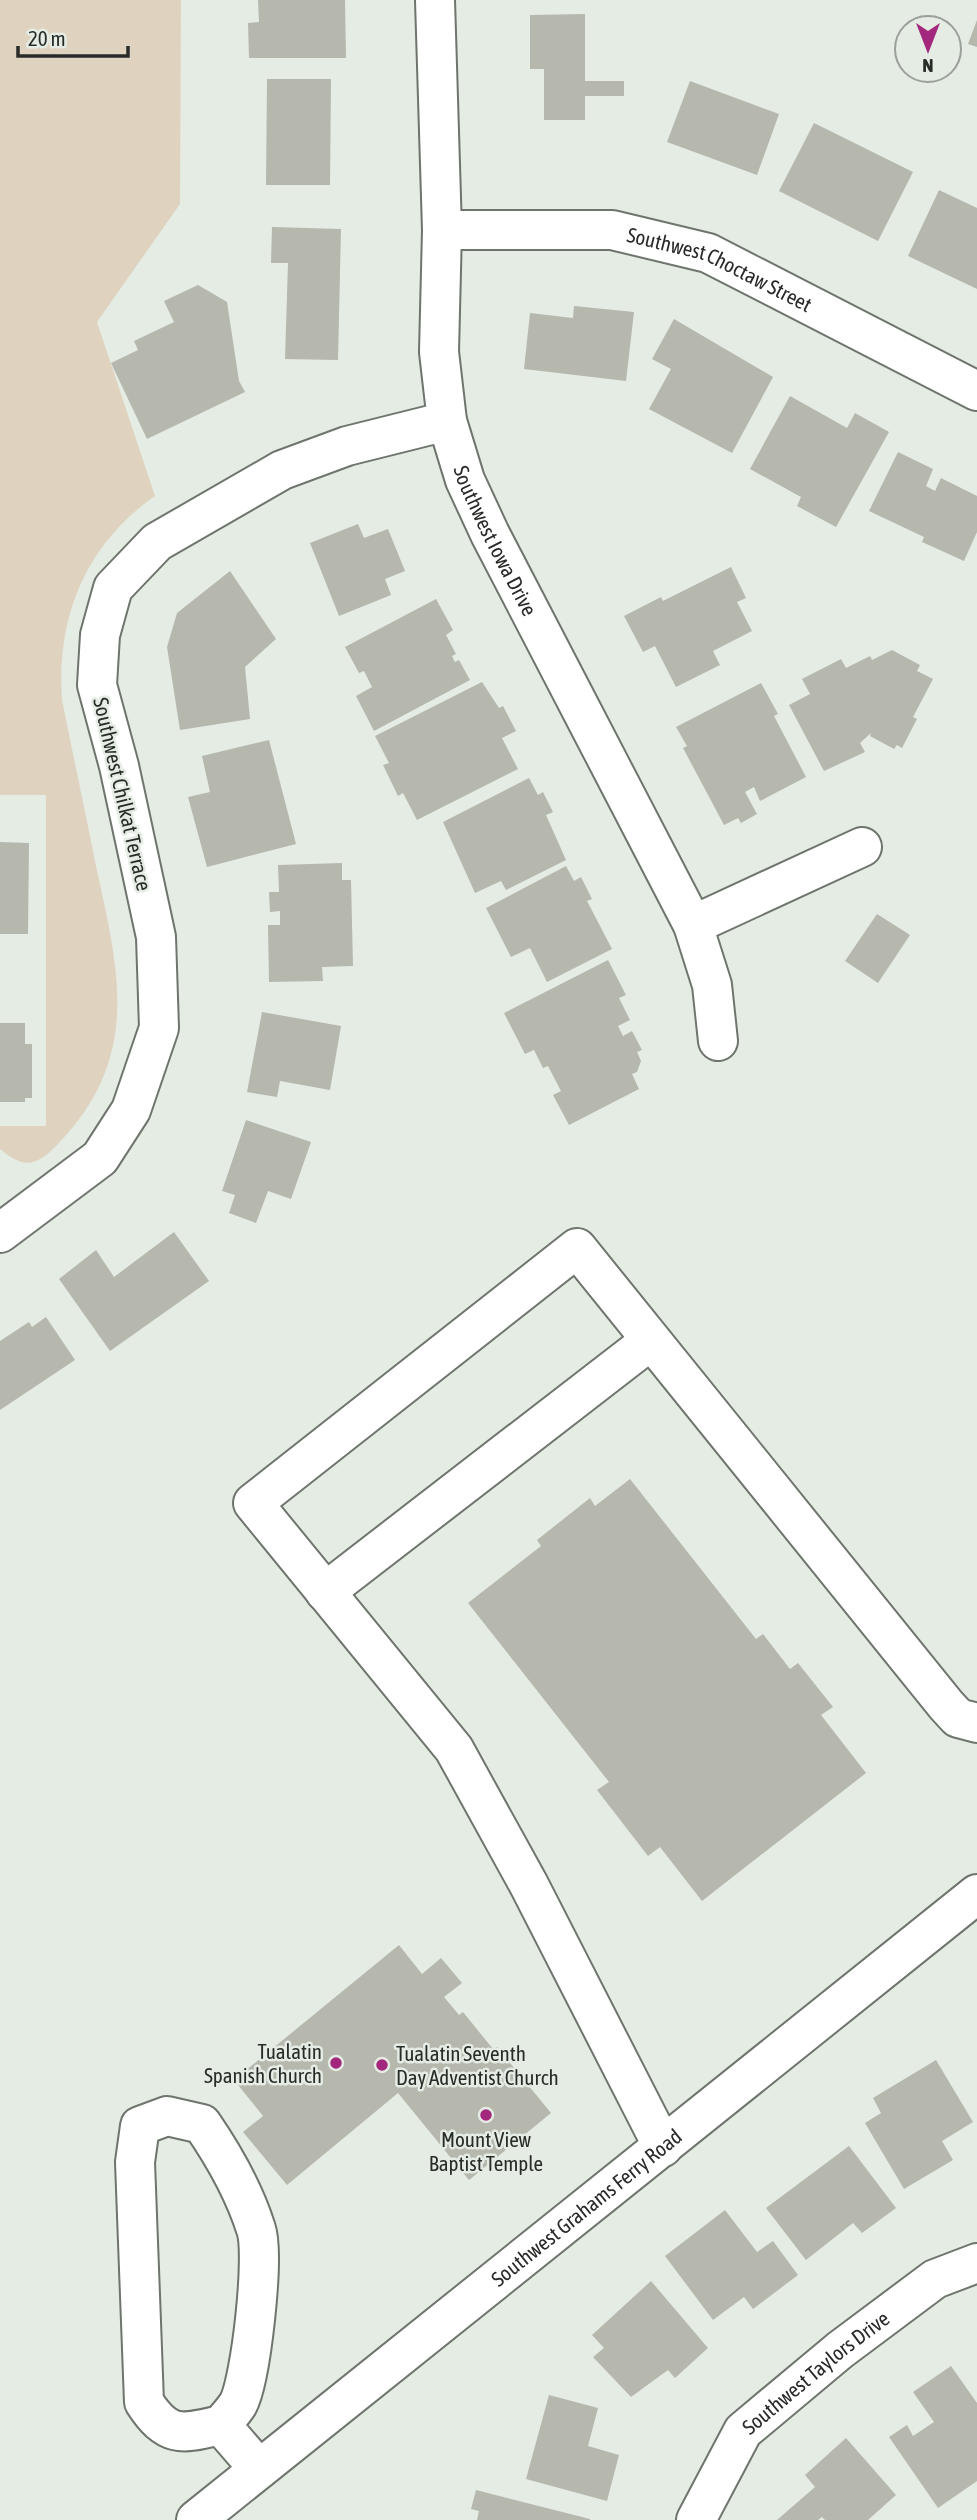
<svg xmlns="http://www.w3.org/2000/svg" width="977" height="2520" font-family="'Asap Condensed',sans-serif">
  <style>
    .green { fill: #dfd3c0 }
    .building { fill: #b6b7ad }
    .lines { fill: none; stroke-linecap: round; stroke-linejoin: round }
    .minor-casing { stroke: #6e756d; stroke-width: 42 }
    .minor { stroke: #fff; stroke-width: 38 }
    .poi-dot { fill: #a3287d; stroke: #e5ece4; stroke-width: 2.5 }
    .labels { text-anchor: middle; dominant-baseline: central; stroke-width: 5; stroke-linejoin: round; paint-order: stroke }
    .street-label { font-size: 21px; fill: #292b28; stroke: #e5ece4 }
    .poi-label { font-size: 21px; fill: #292b28; stroke: #e5ece4; text-anchor: end }
  </style>
  <rect width="100%" height="100%" fill="#e5ece4"/>
  <path class="green" d="M0 0H181L180 204 97 322 155 496C86 544 56 617 62 700 73 755 85 810 96 866 119 971 142 1057 58 1144 36 1167 24 1169 0 1149V1126H46V795H0Z"/>
  <path class="building" d="M258 0H345L346 58H249L248 23 259 22Z
    M585 14V81H624V96H585V120H544V69H530V15Z
    M977 20V47L968 44Z
    M267 79H331L330 185H266Z
    M690 81 779 114 757 175 667 142Z
    M814 123 913 172 878 241 779 191Z
    M939 190 977 208V289L908 256Z
    M272 227 341 229 338 360 285 359 288 263H271Z
    M198 285 227 302 239 381 245 392 147 439 111 363 138 350 134 341 174 322 164 301Z
    M574 306 634 312 626 381 524 369 530 313 573 318Z
    M674 319 773 377 732 453 649 409 671 369 652 359Z
    M790 396 847 428 855 413 889 432 836 527 797 506 801 497 750 469Z
    M898 452 933 469 926 486 935 491 941 478 977 496V532L964 561 922 542 924 537 869 511Z
    M358 524 364 538 388 529 405 571 385 579 391 595 339 616 310 543Z
    M731 567 746 598 737 602 752 631 713 651 720 665 676 687 655 646 643 652 624 616 661 597 663 601Z
    M230 571 276 639 245 667 250 719 180 730 167 647 177 613Z
    M436 599 453 630 446 635 456 654 452 656 455 662 459 660 470 680 374 731 356 696 372 687 364 671 359 673 345 647Z
    M892 650 920 665 917 671 933 679 913 717 917 719 902 748 897 745 894 749 870 736 871 733 860 743 865 752 824 771 789 705 810 694 802 679 841 659 846 668 870 656 872 660Z
    M482 682 499 708 503 706 516 731 502 738 518 769 417 820 403 793 398 796 383 765 389 763 375 736Z
    M761 683 778 714 774 716 806 777 760 801 754 787 745 792 757 814 741 823 738 818 724 825 683 748 687 746 676 727Z
    M269 740 296 844 207 867 188 797 210 792 202 756Z
    M529 778 538 795 543 792 553 812 546 815 566 860 506 890 501 881 475 893 443 822Z
    M0 842 29 843 28 934H0Z
    M342 863V880H351L353 966 322 967 323 981 269 982 268 925H280V911L270 912 269 892H279L278 865Z
    M566 866 574 881 581 877 592 899 587 901 612 949 547 982 530 948 511 957 486 908Z
    M877 914 910 935 878 983 845 961Z
    M608 960 626 995 619 998 630 1020 618 1026 623 1036 632 1031 642 1050 637 1052 641 1061 637 1072 632 1074 639 1089 569 1125 553 1095 561 1091 548 1066 543 1068 534 1050 525 1054 504 1013Z
    M262 1012 341 1026 330 1090 280 1081 277 1097 247 1092Z
    M0 1023H25V1044H32V1098H25V1102H0Z
    M246 1120 311 1142 291 1199 268 1191 256 1223 229 1213 235 1195 222 1191Z
    M174 1232 209 1281 110 1351 59 1279 96 1250 114 1277Z
    M46 1317 75 1360 0 1410V1341L29 1322 32 1327Z
    M630 1479 756 1639 763 1634 790 1669 798 1663 833 1707 821 1715 866 1773 702 1901 660 1847 648 1856 597 1790 609 1782 468 1603 541 1546 537 1540 590 1498 595 1506Z
    M399 1945 422 1974 441 1958 462 1983 444 1997 459 2015 463 2012 493 2049 497 2047 551 2113 469 2180 398 2093 287 2185 243 2132 263 2116 234 2080Z
    M936 2060 973 2122 942 2141 953 2160 904 2189 865 2123 881 2113 873 2098Z
    M849 2146 896 2208 862 2233 853 2223 806 2260 766 2208Z
    M725 2210 757 2252 773 2241 798 2275 753 2309 744 2297 713 2320 665 2256Z
    M651 2281 708 2348 675 2378 668 2370 631 2397 593 2357 604 2348 592 2335Z
    M951 2366 977 2403V2481L938 2508 889 2437 907 2425 913 2436 934 2422 913 2392Z
    M549 2395 598 2408 588 2446 619 2455 607 2501 526 2479Z
    M846 2438 896 2495 868 2520H825L822 2517 818 2520H777L815 2487 805 2475Z
    M476 2490 590 2519V2520H477L479 2511 471 2509Z"/>
  <g class="lines">
    <g class="minor-casing">
      <g id="minor">
        <path id="s1" d="M435 0 442 230 439 352 447 421 465 480 490 534 693 925 712 985 718 1041"/>
        <path id="s2" d="M442 230H612L708 253 977 391"/>
        <path d="M693 925 862 847"/>
        <path d="M0 1233 100 1158 131 1110 159 1028 156 937 119 766 97 685 100 635 113 588 157 542 282 470 347 446 447 421"/>
        <path d="M325 1592 650 1341"/>
        <path d="M663 2147 529 1885 454 1749 253 1503 577 1248 946 1705 958 1718 977 1723"/>
        <path d="M221 2425C182 2434 168 2439 144 2402L135 2162 140 2126 167 2116 202 2124C224 2156 244 2191 256 2229 265 2255 251 2380 238 2404 233 2412 226 2419 221 2425L259 2469"/>
        <path id="s3" d="M196 2520 977 1894"/>
        <path id="s4" d="M696 2520 743 2431 840 2350 935 2279 977 2263"/>
      </g>
    </g>
    <use href="#minor" class="minor"/>
  </g>
  <g class="poi-dot">
    <circle cx="336" cy="2063" r="7"/>
    <circle cx="382" cy="2065" r="7"/>
    <circle cx="486" cy="2115" r="7"/>
  </g>
  <g class="labels">
    <g class="street-label">
      <text stroke="none"><textPath href="#s2" startOffset="285">Southwest Choctaw Street</textPath></text>
      <text stroke="none"><textPath href="#s1" startOffset="551">Southwest Iowa Drive</textPath></text>
      <text transform="translate(123 794) rotate(77)">Southwest Chilkat Terrace</text>
      <text stroke="none"><textPath href="#s3" startOffset="500">Southwest Grahams Ferry Road</textPath></text>
      <text stroke="none"><textPath href="#s4" startOffset="194">Southwest Taylors Drive</textPath></text>
    </g>
    <g class="poi-label">
      <text x="322" y="2051">Tualatin<tspan x="322" dy="24">Spanish Church</tspan></text>
      <text x="396" y="2053" text-anchor="start">Tualatin Seventh<tspan x="396" dy="24">Day Adventist Church</tspan></text>
      <text x="486" y="2139" text-anchor="middle">Mount View<tspan x="486" dy="24">Baptist Temple</tspan></text>
    </g>
  </g>
  <g transform="translate(928 49) rotate(180)"><circle r="33" fill="#e5ece4" stroke="#9a9f99" stroke-width="2"/>
  <path d="M0-5L12 26L0 18L-12 26Z" fill="#a3287d"/>
  <text y="-10" font-size="19" font-weight="bold" text-anchor="middle" fill="#292b28">N</text>
  </g>
  <path d="M18 46v10h110v-10" fill="none" stroke="#292b28" stroke-width="3.5"/>
  <text x="28" y="46" font-size="21" fill="#292b28" stroke="#e5ece4" stroke-width="5" paint-order="stroke">20 m</text>
</svg>
